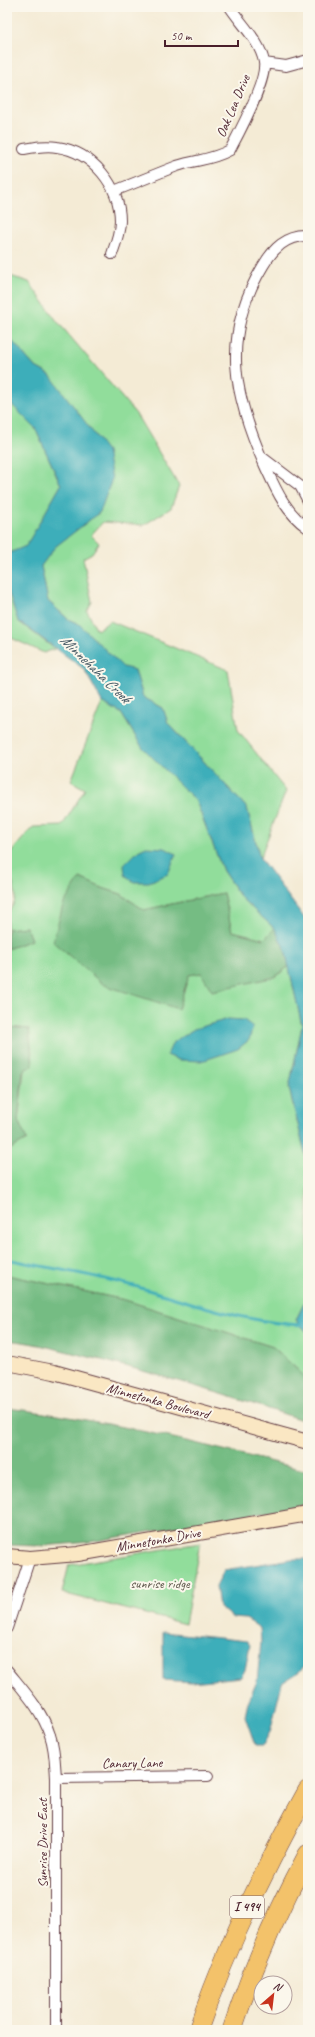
<svg xmlns="http://www.w3.org/2000/svg" width="315" height="2037" font-family="Caveat,sans-serif">
  <style>
    .green { fill: #91dd9b; stroke: #6e7e63 }
    .forest { fill: #74bc83; stroke: #5f6e57 }
    .water { fill: #3eaeba; stroke: #446672 }
    .lines { fill: none; stroke-linecap: round; stroke-linejoin: round }
    .stream { stroke: #3eaeba; stroke-width: 3 }
    .street-casing { stroke: #643e44; stroke-width: 12 }
    .secondary-casing { stroke: #643e44; stroke-width: 16 }
    .highway-casing { stroke: #643e44; stroke-width: 20 }
    .street { stroke: #fff; stroke-width: 10 }
    .secondary { stroke: #fae7c3; stroke-width: 14 }
    .highway { stroke: #f3c26a; stroke-width: 19 }
    .labels { text-anchor: middle; dominant-baseline: central; stroke-width: 4; stroke-linejoin: round; paint-order: stroke }
    .shield { fill: #fbf7ec; stroke: #7f6065; stroke-width: 1 }
    .shield-label { font-size: 13px; font-weight: bold; fill: #4a1f2b }
    .street-label { font-size: 14px; fill: #4a1f2b; stroke: #fbf7ec }
    .park-label { font-size: 14px; fill: #5f584d; stroke: #fbf7ec }
    .water-label { font-size: 15px; font-style: italic; fill: #455864; stroke: #fbf7ec }
  </style>
  <rect width="100%" height="100%" fill="#fbf7ec"/>
  <filter id="ink" filterUnits="userSpaceOnUse"><feTurbulence type="fractalNoise" baseFrequency=".025" numOctaves="2"/><feDisplacementMap in="SourceGraphic" scale="8" xChannelSelector="R" yChannelSelector="G"/><feConvolveMatrix kernelMatrix="1 2 1 2 8 2 1 2 1" color-interpolation-filters="sRGB"/></filter>
  <filter id="wash" filterUnits="userSpaceOnUse"><feTurbulence type="fractalNoise" baseFrequency=".012" numOctaves="4" result="noise"/><feDisplacementMap in="SourceGraphic" scale="16" xChannelSelector="R" yChannelSelector="G"/><feGaussianBlur stdDeviation="0.9" result="paint"/><feColorMatrix in="noise" values="0 0 0 0 0 0 0 0 0 0 0 0 0 0 0 0 0 1.4 0 .05"/><feComposite in="paint" operator="in"/></filter>
  <g filter="url(#wash)">
    <rect width="100%" height="100%" fill="#f4ebd5"/>
    <path class="green" d="M7 275 29 282 57 321 136 414 179 486 171 508 144 525 103 522 91 535 99 543 92 553 83 558 92 602 87 611 97 630 110 621 228 670 238 730 286 791 260 858 247 808 168 723 163 708 143 697 135 670 123 668 79 624 68 619 48 601 41 566 54 547 100 512 50 375 34 366 7 335Z
      M7 400 35 428 61 485 26 547 7 554Z
      M7 588 18 621 55 649 44 653 7 636Z
      M102 702 121 713 142 747 196 801 223 871 242 899 275 928 264 939 232 931 223 893 144 910 121 894 102 888 80 878 178 1009 189 975 201 973 275 977 289 966 302 1026 289 1088 308 1165V1295L296 1320 308 1333V1378L304 1376 273 1347 125 1300 7 1275V1151L27 1140 18 1121 29 1029 7 1027V949L31 940 26 927 7 929V913C28 893 2 874 7 860 9 853 27 834 33 827L62 826 85 789 71 781Z
      M200 1543 185 1624 62 1593 69 1565Z"/>
    <path class="forest" d="M80 878 102 888 121 894 144 910 223 893 232 931 264 939 275 928 285 950 289 966 275 977 212 991 201 973 189 975 178 1009 104 985 53 942 63 905Z
      M26 927 31 940 7 949V929Z
      M7 1027 29 1029 33 1065 23 1071 18 1121 27 1140 7 1151Z
      M7 1275 125 1300 273 1347 304 1376 308 1378V1422C240 1399 171 1378 102 1360 70 1353 39 1343 7 1340Z
      M7 1408C109 1420 208 1446 308 1471V1495L303 1505 90 1542 41 1546 7 1545Z"/>
    <path class="water" d="M7 335 34 366 50 375 107 451 112 479 100 512 55 547 41 566 48 601 68 619 79 624 123 667 135 670 143 697 163 708 168 723 247 808 260 858 308 923V1165L289 1088 302 1026 285 950 275 929 242 899 223 871 196 801 142 747 121 713 102 702 84 669 18 621 7 588V554L26 546 61 485 35 428 7 400Z
      M146 847 165 848 176 854 168 874 149 882H134L125 875 124 865 138 851Z
      M228 1019 244 1020 253 1027 249 1040 238 1049 202 1061 179 1060 167 1055 173 1042 194 1029Z
      M308 1295V1333L296 1320Z
      M291 1559H308V1662L299 1672 282 1683 270 1732 263 1745H255L245 1716 248 1702 257 1681 261 1642 260 1628 246 1619 233 1618 219 1607 216 1586 224 1570Z
      M163 1632 247 1641 250 1645 245 1670 241 1677 192 1682 163 1680Z"/>
    <g class="lines">
      <path class="stream" d="M7 1259C48 1268 90 1274 130 1285 187 1300 248 1325 308 1325"/>
    </g>
  </g>
  <g filter="url(#ink)">
    <g class="lines">
      <g class="street-casing">
        <path id="street" d="M264 63 286 66 308 60
          M24 149C35 147 46 145 57 147 93 152 120 186 120 221 120 232 116 243 112 254
          M114 191C135 183 156 174 177 166 197 159 210 161 230 150 239 133 267 81 264 62 260 41 241 24 230 7
          M308 236C286 235 273 249 263 266 220 337 234 396 265 466 276 490 286 513 308 528
          M263 458 300 486 308 501
          M7 1628 30 1558
          M7 1670C23 1690 42 1710 50 1735 55 1749 55 1763 56 1778V2030
          M56 1778 208 1776"/>
      </g>
      <g class="secondary-casing">
        <path id="secondary" d="M7 1363 54 1372 308 1442
          M7 1556 30 1558 78 1554 308 1514"/>
      </g>
      <g class="highway-casing">
        <path id="highway" d="M198 2030C227 1946 265 1867 308 1790
          M232 2030C252 1969 278 1910 308 1854"/>
      </g>
      <use href="#street" class="street"/>
      <use href="#secondary" class="secondary"/>
      <use href="#highway" class="highway"/>
    </g>
  </g>
  <g class="labels">
    <rect class="shield" x="230" y="1896" width="34" height="22" rx="3"/>
    <g class="shield-label">
      <text x="247" y="1907">I 494</text>
    </g>
    <g class="street-label">
      <text transform="translate(233 106) rotate(-67)">Oak Lea Drive</text>
      <text transform="translate(158 1401) rotate(15)">Minnetonka Boulevard</text>
      <text transform="translate(158 1540) rotate(-10)">Minnetonka Drive</text>
      <text transform="translate(132 1763) rotate(-1)">Canary Lane</text>
      <text transform="translate(42 1843) rotate(-90)">Sunrise Drive East</text>
    </g>
    <g class="park-label">
      <text x="160" y="1583">sunrise ridge</text>
    </g>
    <g class="water-label">
      <text transform="translate(95 669) rotate(44)">Minnehaha Creek</text>
    </g>
  </g>
  <rect width="315" height="2037" fill="none" stroke="#fbf7ec" stroke-width="24"/>
  <g transform="translate(273 1995) rotate(28)"><circle r="19" fill="#fbf7ec" stroke="#b4a19f"/>
  <path d="M0-3L7 15L0 10L-7 15Z" fill="#c8321e"/>
  <text y="-6" font-size="11" font-weight="bold" text-anchor="middle" fill="#4a1f2b">N</text>
  </g>
  <path d="M165 40v6h73v-6" fill="none" stroke="#4a1f2b" stroke-width="2"/>
  <text x="171" y="40" font-size="12" fill="#4a1f2b" stroke="#fbf7ec" stroke-width="3" paint-order="stroke">50 m</text>
</svg>
